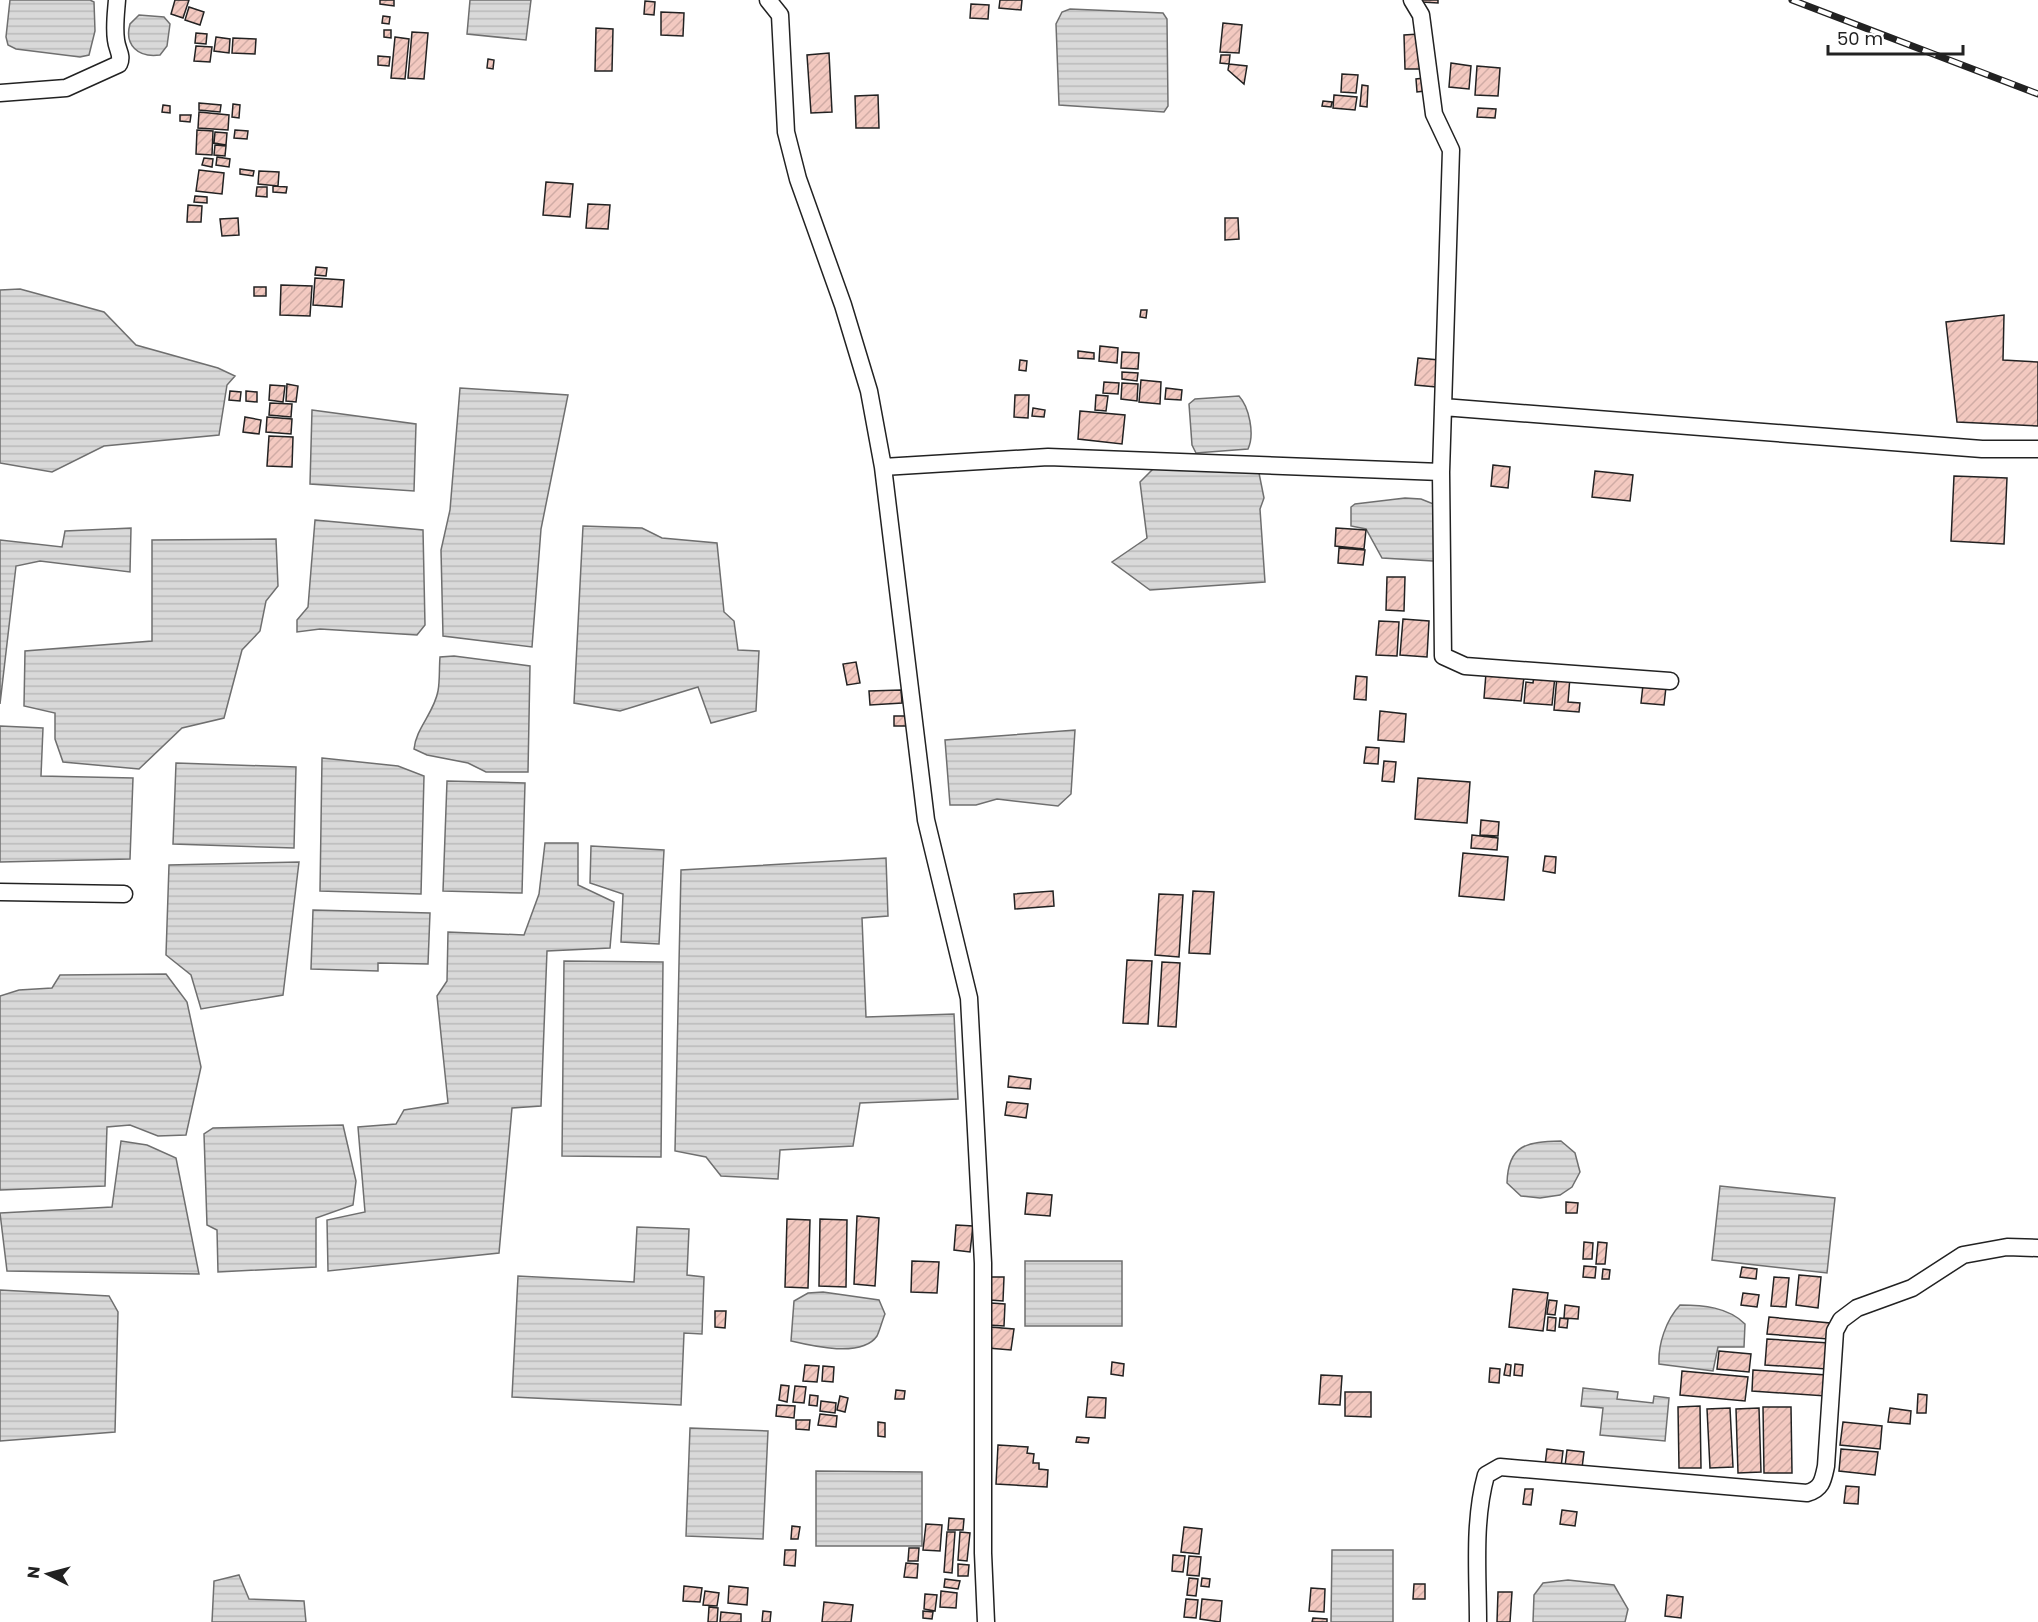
<svg xmlns="http://www.w3.org/2000/svg" width="2038" height="1622" font-family="Poppins,sans-serif">
  <style>
    .water { fill: url(#water-rules); stroke: #6f6f6f; stroke-width: 1.5 }
    .building { fill: url(#building-hatch); stroke: #222; stroke-width: 1.5 }
    .lines { fill: none; stroke-linecap: round; stroke-linejoin: round }
    .minor-casing { stroke: #222; stroke-width: 19 }
    .minor { stroke: #fff; stroke-width: 16 }
    .rail-casing { stroke: #222; stroke-width: 7 }
    .rail { stroke: #fff; stroke-width: 4.5; stroke-dasharray: 14; stroke-linecap: butt }
  </style>
  <defs>
    <pattern id="water-rules" width="6" height="5" patternUnits="userSpaceOnUse" patternTransform="scale(1.5)"><rect width="6" height="5" fill="#d9d9d9"/><path d="M0 2.5h6" fill="none" stroke="#bababa"/></pattern>
    <pattern id="building-hatch" width="6" height="6" patternUnits="userSpaceOnUse" patternTransform="scale(1.5)"><rect width="6" height="6" fill="#f3c9c0"/><path d="M-1 1l2-2M0 6l6-6M5 7l2-2" fill="none" stroke="#d0aca5"/></pattern>
  </defs>
  <rect width="100%" height="100%" fill="#fff"/>
  <path class="water" d="M10 0H90L94 2 95 31 89 55 80 57 16 49 8 45 6 37Z
    M470 0H531L526 40 467 34Z
    M1070 9 1163 13 1167 19 1168 106 1164 112 1059 105 1056 24 1062 12Z
    M139 15 164 17 170 24 167 46 160 55C138 58 124 45 130 24Z
    M20 289 104 312 136 345 218 368 235 376 227 385 219 435 104 446 52 472 0 463V290Z
    M460 388 568 395 541 529 532 647 443 636 441 550 450 510Z
    M1239 396C1249 407 1255 434 1248 449L1196 453 1192 445 1189 404 1195 399Z
    M312 410 416 424 414 491 310 484Z
    M1154 468 1259 473 1264 498 1260 509 1265 582 1150 590 1112 562 1147 538 1140 482Z
    M1405 498 1421 499 1436 505V560L1433 561 1382 558 1366 529 1351 526V507L1355 504Z
    M315 520 423 530 425 625 417 635 320 629 297 632V620L308 607Z
    M583 526 642 528 662 538 717 543 724 612 734 621 738 650 759 651 756 711 711 723 698 687 620 711 574 703Z
    M131 528 130 572 40 561 16 566 0 704V540L62 547 65 531Z
    M276 539 278 586 266 601 260 631 242 650 224 718 182 728 139 769 63 762 55 739V713L24 706 25 651 152 641V540Z
    M454 656 530 666 528 772H486L468 763 427 755 414 749C416 728 434 713 438 691 440 680 439 669 440 657Z
    M0 726 43 728 41 776 133 778 130 859 0 862Z
    M1075 730 1071 794 1058 806 997 799 976 805H950L945 740Z
    M322 758 398 766 424 776 421 894 320 891Z
    M176 763 296 767 294 848 173 844Z
    M447 781 525 783 522 893 443 891Z
    M545 843H578V885L614 902 610 948 547 951 541 1106 512 1108 499 1253 328 1271 327 1220 365 1212 358 1127 396 1124 404 1110 448 1103 437 996 447 981 448 932 524 935 539 894Z
    M591 846 664 850 659 944 621 942 623 894 590 883Z
    M886 858 888 916 862 918 866 1017 954 1014 958 1099 860 1103 853 1146 780 1150 778 1179 721 1176 706 1157 675 1151 681 870Z
    M299 862 283 995 201 1009 191 975 166 955 169 865Z
    M313 910 430 913 428 964 378 963V971L311 969Z
    M564 961 663 962 661 1157 562 1156Z
    M166 974 187 1002 201 1067 186 1135 158 1136 130 1125 107 1127 105 1186 0 1190V996L19 990 52 988 60 975Z
    M343 1125 356 1181 353 1205 316 1218V1267L218 1272 217 1230 207 1225 204 1134 213 1128Z
    M121 1141 147 1145 176 1158 199 1274 7 1271 0 1213 112 1207Z
    M1561 1141 1575 1153 1580 1172 1572 1187 1560 1195 1540 1198 1521 1196 1507 1183C1508 1144 1527 1142 1561 1141Z
    M1720 1186 1835 1198 1827 1273 1712 1260Z
    M637 1227 689 1229 687 1275 704 1277 702 1334 684 1333 681 1405 512 1397 518 1276 634 1282Z
    M1025 1261H1122V1326H1025Z
    M0 1290 109 1296 118 1312 115 1432 0 1441Z
    M823 1292 879 1300 885 1314C882 1321 880 1330 877 1336 862 1358 812 1346 791 1341L794 1301 808 1293Z
    M1680 1305C1703 1305 1728 1307 1745 1324L1744 1347H1718L1713 1371 1659 1364C1658 1344 1666 1320 1680 1305Z
    M1583 1388 1618 1392 1617 1399 1653 1403 1654 1396 1669 1398 1665 1441 1600 1435 1603 1408 1581 1406Z
    M690 1428 768 1431 763 1539 686 1536Z
    M816 1471 922 1472V1546H816Z
    M1332 1550H1393V1622H1331Z
    M239 1575 249 1599 304 1601 306 1622H212L214 1581Z
    M1568 1580 1614 1585 1628 1609 1625 1622H1533L1534 1595 1543 1583Z"/>
  <path class="building" d="M175 0H189L183 18 171 14Z
    M380 0H394V6L380 4Z
    M1000 0H1022L1021 10 999 8Z
    M1422 0H1438V3L1422 2Z
    M645 1 655 2 654 15 644 14Z
    M971 4 989 5 988 19 970 18Z
    M189 7 204 12 200 25 185 20Z
    M661 12 684 13 683 36 661 35Z
    M383 16 390 17 389 24 382 23Z
    M1223 23 1242 25 1239 53 1220 52Z
    M596 28 613 29 612 71H595Z
    M384 30H391V38L384 37Z
    M412 32 428 33 424 79 408 78Z
    M196 33 207 34 206 44 195 43Z
    M1419 34 1420 69H1405L1404 35Z
    M216 37 230 39 229 53 214 51Z
    M395 37 409 39 405 79 391 78Z
    M233 38 256 39 255 54 232 53Z
    M196 46 212 47 210 62 194 61Z
    M829 53 832 112 811 113 807 55Z
    M1221 55H1230L1229 64 1220 63Z
    M378 56 390 57 389 66 378 65Z
    M488 59 494 60 493 69 487 68Z
    M1451 63 1471 66 1469 89 1449 87Z
    M1229 64 1247 66 1244 84 1228 70Z
    M1477 66 1500 68 1498 96 1475 95Z
    M1342 74 1358 75 1356 93 1341 92Z
    M1424 78 1425 91 1417 92 1416 79Z
    M1362 85 1368 86 1367 107 1360 106Z
    M878 95 879 128H856L855 96Z
    M1334 95 1357 97 1355 110 1333 108Z
    M1323 101 1332 102 1331 107 1322 106Z
    M199 103 221 105 220 112 199 110Z
    M233 104 240 105 239 118 232 117Z
    M163 105 170 106V113L162 112Z
    M1478 108 1496 109 1495 118 1477 117Z
    M199 112 229 115 228 130 198 128Z
    M180 115H191L190 122 180 121Z
    M197 130 213 131 212 155 196 154Z
    M235 130 248 131 247 139 234 138Z
    M215 132 227 133 226 145 214 143Z
    M215 145 226 146 225 156 214 155Z
    M217 157 230 159 229 167 216 165Z
    M204 158 213 159 212 167 202 165Z
    M240 169 254 171 253 176 240 174Z
    M199 170 224 173 222 194 196 191Z
    M259 171 279 172 278 186 258 184Z
    M546 182 573 184 570 217 543 215Z
    M273 186 287 187 286 193 273 192Z
    M257 187H267V197L256 196Z
    M195 196 207 197V203L194 202Z
    M588 204 610 205 608 229 586 228Z
    M188 205 202 206 201 222H187Z
    M238 218 239 235 222 236 220 219Z
    M1225 218H1238L1239 239 1225 240Z
    M316 267 327 268 326 276 315 275Z
    M315 278 344 280 342 307 313 305Z
    M281 285 312 286 310 316 280 315Z
    M254 287H266V296H254Z
    M1141 310H1147L1146 318 1140 317Z
    M2004 315 2003 360 2038 362V426L1957 422 1946 322Z
    M1100 346 1118 348 1117 363 1099 361Z
    M1078 351 1094 353V359L1078 358Z
    M1122 352 1139 353 1138 369 1121 368Z
    M1418 358 1439 360 1436 387 1415 385Z
    M1020 360 1027 361 1026 371 1019 370Z
    M1122 372 1138 373 1137 381 1122 379Z
    M1141 380 1161 382 1160 404 1139 402Z
    M1104 382 1119 383 1118 394 1103 393Z
    M1122 383 1138 384 1137 401 1121 399Z
    M287 384 298 386 296 402 286 401Z
    M270 385 285 386 283 402 269 400Z
    M1166 388 1182 390 1181 400 1165 399Z
    M230 391 241 392 240 401 229 400Z
    M246 391 257 392V402L246 401Z
    M1015 395H1029L1028 418 1014 417Z
    M1096 395 1108 396 1106 411 1095 410Z
    M270 403 292 404 291 417 269 415Z
    M1033 408 1045 410 1044 417 1032 416Z
    M1080 411 1125 415 1122 444 1078 439Z
    M245 417 261 420 259 434 243 432Z
    M267 417 292 419 291 434 266 432Z
    M269 436 293 437 292 467 267 466Z
    M1493 465 1510 467 1508 488 1491 486Z
    M1595 471 1633 475 1630 501 1592 497Z
    M1954 476 2007 478 2004 544 1951 541Z
    M1336 528 1366 530 1364 549 1335 546Z
    M1339 548 1365 550 1363 565 1338 563Z
    M1387 577H1405L1404 611 1386 610Z
    M1403 619 1429 621 1427 657 1400 655Z
    M1379 621 1399 622 1397 656 1376 655Z
    M856 662 860 683 847 685 843 664Z
    M1486 673 1524 677 1521 701 1484 698Z
    M1534 675 1555 676 1552 705 1524 703 1526 682 1533 683Z
    M1356 676 1367 677 1366 700 1354 699Z
    M1557 676 1570 677 1568 702 1580 703 1579 712 1554 710Z
    M1643 685 1666 687 1664 705 1641 703Z
    M901 690 902 703 870 705 869 691Z
    M1380 711 1406 714 1404 742 1378 740Z
    M894 716H906V726H894Z
    M1366 747 1379 748 1378 764 1364 763Z
    M1384 761 1396 762 1394 782 1382 781Z
    M1418 778 1470 782 1467 823 1415 819Z
    M1481 820 1499 822 1498 836 1480 835Z
    M1472 835 1498 838 1497 850 1471 848Z
    M1463 853 1508 857 1504 900 1459 896Z
    M1545 856 1556 857 1555 873 1543 871Z
    M1053 891 1054 906 1015 909 1014 894Z
    M1193 891 1214 892 1210 954 1189 953Z
    M1159 894 1183 895 1179 957 1155 955Z
    M1127 960 1152 961 1148 1024 1123 1023Z
    M1162 962 1180 963 1176 1027 1158 1026Z
    M1009 1076 1031 1079 1030 1089 1008 1087Z
    M1007 1102 1028 1104 1026 1118 1005 1115Z
    M1027 1193 1052 1195 1050 1216 1025 1214Z
    M1566 1202 1578 1203 1577 1213H1566Z
    M857 1216 879 1218 875 1286 854 1284Z
    M787 1219 810 1220 808 1288 785 1287Z
    M820 1219 847 1220 846 1287 819 1286Z
    M956 1225 973 1226 970 1252 954 1250Z
    M1584 1242 1593 1243 1592 1259H1583Z
    M1598 1242 1607 1243 1605 1264H1596Z
    M912 1261 939 1262 937 1293 911 1292Z
    M1584 1266 1596 1267 1595 1278 1583 1277Z
    M1742 1267 1757 1269 1756 1279 1740 1277Z
    M1603 1269 1610 1270 1609 1279H1602Z
    M1799 1275 1821 1277 1818 1308 1796 1305Z
    M991 1277H1004L1003 1301 990 1300Z
    M1774 1277 1789 1278 1786 1307 1771 1306Z
    M1513 1289 1548 1293 1543 1331 1509 1327Z
    M1743 1293 1759 1295 1757 1307 1741 1305Z
    M1549 1300 1557 1301 1555 1315 1547 1314Z
    M991 1303 1005 1304 1004 1326 989 1325Z
    M1565 1305 1579 1307 1578 1319 1564 1318Z
    M715 1311H726L725 1328 715 1327Z
    M1548 1317 1556 1318 1555 1331 1547 1330Z
    M1769 1317 1830 1323 1828 1339 1767 1334Z
    M1560 1318 1568 1319 1567 1328 1559 1327Z
    M990 1327 1014 1329 1011 1350 988 1348Z
    M1767 1339 1829 1343 1827 1369 1765 1365Z
    M1719 1351 1751 1354 1749 1372 1717 1369Z
    M1112 1362 1124 1364 1123 1376 1111 1374Z
    M1506 1364 1511 1365 1510 1376 1504 1375Z
    M1515 1364 1523 1365 1522 1376 1514 1375Z
    M805 1365 819 1366 817 1382 803 1381Z
    M823 1366 834 1367 833 1382 822 1381Z
    M1490 1368 1500 1369 1499 1383 1489 1382Z
    M1753 1370 1827 1375 1826 1396 1752 1391Z
    M1682 1371 1748 1377 1745 1401 1680 1395Z
    M1321 1375 1342 1376 1340 1405 1319 1404Z
    M781 1385 789 1386 787 1402 779 1400Z
    M795 1386 806 1387 804 1403 793 1402Z
    M896 1390 905 1391 904 1399H895Z
    M1345 1392H1371V1417L1345 1416Z
    M1918 1394 1927 1395 1926 1413H1917Z
    M810 1395 818 1396 817 1406 809 1405Z
    M840 1396 848 1398 845 1412 837 1410Z
    M1088 1397 1106 1398 1105 1418 1086 1417Z
    M821 1401 836 1403 835 1413 820 1411Z
    M777 1405 795 1406 794 1418 776 1416Z
    M1700 1406 1701 1468H1679L1678 1407Z
    M1763 1407H1791L1792 1473H1764Z
    M1730 1408 1733 1467 1710 1468 1707 1409Z
    M1759 1408 1761 1472 1738 1473 1736 1409Z
    M1890 1408 1911 1411 1910 1424 1888 1422Z
    M820 1414 837 1416 836 1427 818 1425Z
    M796 1420H810L809 1430 796 1429Z
    M878 1422 885 1423V1437L878 1436Z
    M1843 1422 1882 1426 1880 1449 1840 1445Z
    M1077 1437 1089 1438 1088 1443 1076 1442Z
    M998 1445 1028 1447 1027 1453 1034 1454 1033 1463H1039V1469L1048 1470 1047 1487 996 1484Z
    M1547 1449 1563 1451 1561 1467 1545 1465Z
    M1841 1449 1878 1452 1875 1475 1839 1471Z
    M1567 1450 1584 1452 1582 1468 1565 1466Z
    M1846 1486 1859 1487 1858 1504 1844 1503Z
    M1525 1489H1533L1531 1505 1523 1504Z
    M1562 1510 1577 1512 1575 1526 1560 1524Z
    M949 1518 964 1519 963 1530H948Z
    M926 1524 942 1525 940 1551 923 1550Z
    M792 1526 800 1527 798 1539H791Z
    M1184 1527 1202 1529 1199 1554 1181 1552Z
    M947 1532H955L952 1573 944 1572Z
    M960 1532 970 1533 967 1561 958 1560Z
    M909 1548H919L918 1561H908Z
    M785 1550H796L795 1566 784 1565Z
    M1173 1555 1185 1556 1183 1572 1172 1571Z
    M1189 1556 1201 1557 1199 1576 1187 1575Z
    M906 1563 918 1564 917 1578 904 1577Z
    M958 1564 969 1565 968 1576H958Z
    M1189 1578 1198 1579 1196 1596 1187 1595Z
    M1202 1578 1210 1579 1209 1587 1201 1586Z
    M945 1579 960 1581 958 1589 944 1587Z
    M1414 1584H1425V1599H1413Z
    M684 1586 702 1588 700 1602 683 1601Z
    M729 1586 748 1588 747 1605 728 1603Z
    M1311 1588 1325 1589 1324 1612 1309 1611Z
    M705 1591 719 1593 717 1606 703 1605Z
    M941 1591 957 1593 956 1608 940 1607Z
    M1498 1592H1512L1510 1622H1497Z
    M925 1594 937 1595 935 1611 924 1609Z
    M1667 1595 1683 1597 1681 1618 1665 1616Z
    M1186 1599 1198 1600 1196 1618 1184 1617Z
    M1202 1599 1222 1601 1220 1622 1200 1619Z
    M824 1602 853 1605 851 1622H822Z
    M709 1607 718 1608 717 1622H708Z
    M763 1611 771 1612 770 1622H762Z
    M923 1611 933 1612 932 1619 923 1618Z
    M721 1612 741 1614V1622H720Z
    M1313 1618 1327 1619V1622H1312Z"/>
  <g class="lines">
    <g class="minor-casing">
      <path id="minor" d="M768 0 780 15 786 132 798 179 843 305 869 391 883 467 926 820 969 998 983 1263V1553L986 1622
        M1412 0 1421 15 1434 114 1451 150 1441 472
        M0 93 66 88 119 64C123 55 117 50 116 40 114 27 116 13 117 0
        M1443 407 1982 449H2038
        M883 467 1048 457 1441 472 1443 656 1465 666 1670 681
        M0 892 124 894
        M1478 1622C1478 1574 1473 1522 1486 1475L1500 1467 1807 1493C1822 1489 1823 1480 1826 1466L1835 1331 1841 1320 1857 1308 1912 1288 1963 1255 2007 1247 2038 1248"/>
    </g>
    <use href="#minor" class="minor"/>
    <g class="rail-casing">
      <path id="rail" d="M1792 0 2038 94"/>
    </g>
    <use href="#rail" class="rail"/>
  </g>
  <g transform="translate(48 1574) rotate(276)" stroke="#ffffff" stroke-width="4.5" paint-order="stroke">
  <path d="M0-4.5L10 22L0 15L-10 22Z" fill="#222222"/>
  <text y="-9" font-size="16" font-weight="bold" text-anchor="middle" fill="#222222">N</text>
  </g>
  <path d="M1828 45v9h135v-9" fill="none" stroke="#222222" stroke-width="3"/>
  <text x="1837" y="45" font-size="18" fill="#222222" stroke="#ffffff" stroke-width="4.5" paint-order="stroke">50 m</text>
</svg>
